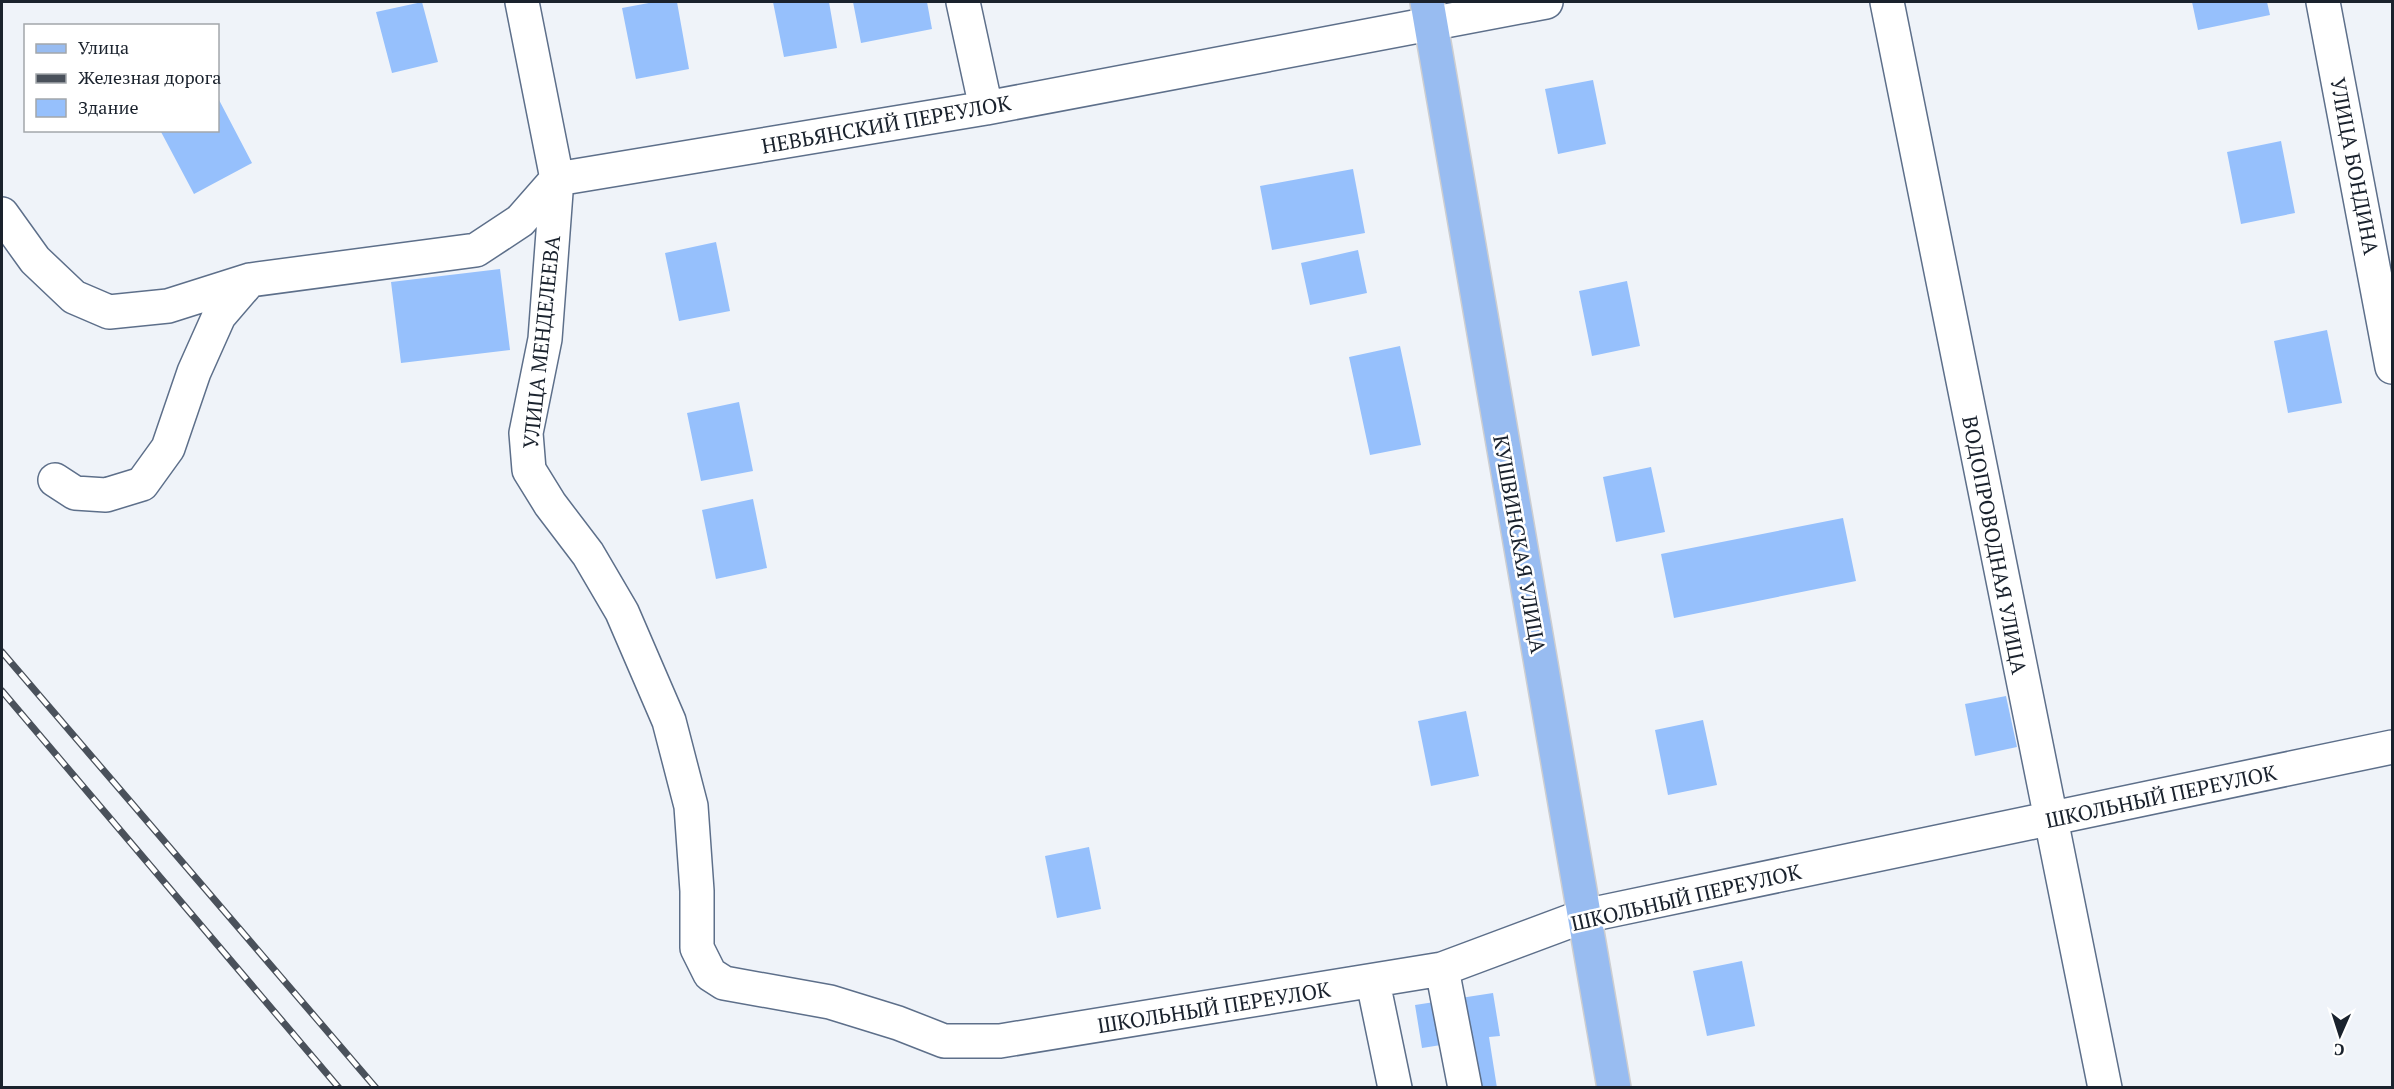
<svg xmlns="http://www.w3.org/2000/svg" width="2394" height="1089" font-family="'PT Serif',serif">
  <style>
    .building { fill: #96c0fc }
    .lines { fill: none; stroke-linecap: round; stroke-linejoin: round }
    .minor-casing { stroke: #5d6f8a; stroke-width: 36 }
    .major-casing { stroke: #cdced1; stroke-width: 36 }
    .minor { stroke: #fff; stroke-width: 33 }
    .major { stroke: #98bcf1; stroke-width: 33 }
    .rail-casing { stroke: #4a515b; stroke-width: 7 }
    .rail { stroke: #fff; stroke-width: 4.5; stroke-dasharray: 14; stroke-linecap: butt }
    .labels { text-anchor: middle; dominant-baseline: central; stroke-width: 5; stroke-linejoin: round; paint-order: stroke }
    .street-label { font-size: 21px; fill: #1a222d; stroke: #fff }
  </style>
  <rect width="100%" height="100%" fill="#eff3f9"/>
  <path class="building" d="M422 2 438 62 392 73 376 12Z
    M654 2H677L689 69 636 79 622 8Z
    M773 2H829L837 48 784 57Z
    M853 2H927L932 29 861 43Z
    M2192 2H2267L2270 15 2198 30Z
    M1593 80 1606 144 1558 154 1545 89Z
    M218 98 252 163 194 194 160 130H218Z
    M2281 141 2295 213 2241 224 2227 152Z
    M1353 169 1365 233 1272 250 1260 186Z
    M716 242 730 311 679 321 665 253Z
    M1358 250 1367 293 1310 305 1301 263Z
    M500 269 510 350 401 363 391 282Z
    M1627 281 1640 346 1592 356 1579 291Z
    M2327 330 2342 403 2288 413 2274 341Z
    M1400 346 1421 445 1370 455 1349 357Z
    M739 402 753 471 701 481 687 413Z
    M1651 467 1665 532 1616 542 1603 477Z
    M753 499 767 568 716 579 702 510Z
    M1843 518 1856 581 1674 618 1661 554Z
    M2006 696 2017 747 1975 756 1965 704Z
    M1466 711 1479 776 1431 786 1418 721Z
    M1703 720 1717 785 1668 795 1655 730Z
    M1089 847 1101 909 1057 918 1045 856Z
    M1742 961 1755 1026 1707 1036 1693 971Z
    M1493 993 1500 1036 1489 1037 1497 1088H1447L1441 1045 1422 1048 1415 1005Z"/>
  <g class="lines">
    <g class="minor-casing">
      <path id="minor" d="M522 2 557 179 545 339 526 433 529 470 550 504 588 554 622 612 669 721 691 806 697 891V948L710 974 724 983 830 1002 898 1023 944 1041H1000L1442 969 1584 916 2392 747
        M963 2 986 108
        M1887 2 2105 1088
        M2323 2 2392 367
        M2 214 35 260 74 297 109 312 168 306 250 280 476 250 520 221 557 179 986 108 1546 2
        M55 480 75 493 106 495 142 484 168 448 194 372 219 316 250 280
        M1442 969 1465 1088
        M1373 982 1395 1088"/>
    </g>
    <g class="major-casing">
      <path id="major" d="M1427 2 1614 1088"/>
    </g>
    <use href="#minor" class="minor"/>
    <use href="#major" class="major"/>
    <g class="rail-casing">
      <path id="rail" d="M2 652 376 1088
        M2 691 339 1088"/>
    </g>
    <use href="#rail" class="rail"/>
  </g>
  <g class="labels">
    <g class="street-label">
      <text transform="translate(886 124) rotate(-10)">НЕВЬЯНСКИЙ ПЕРЕУЛОК</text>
      <text transform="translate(2355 166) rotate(79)">УЛИЦА БОНДИНА</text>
      <text transform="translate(541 342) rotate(-84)">УЛИЦА МЕНДЕЛЕЕВА</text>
      <text transform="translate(1520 544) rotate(80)">КУШВИНСКАЯ УЛИЦА</text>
      <text transform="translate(1995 545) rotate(79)">ВОДОПРОВОДНАЯ УЛИЦА</text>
      <text transform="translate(2161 796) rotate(-12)">ШКОЛЬНЫЙ ПЕРЕУЛОК</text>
      <text transform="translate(1686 897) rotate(-13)">ШКОЛЬНЫЙ ПЕРЕУЛОК</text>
      <text transform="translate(1214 1007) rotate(-9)">ШКОЛЬНЫЙ ПЕРЕУЛОК</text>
    </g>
  </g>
  <rect width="2394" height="1089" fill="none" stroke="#1a222d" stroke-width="6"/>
  <rect x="24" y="24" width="195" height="108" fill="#ffffff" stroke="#a3a7ab" stroke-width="1.5"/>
  <rect x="36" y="44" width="30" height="9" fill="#98bcf1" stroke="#a3a7ab" stroke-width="1.5"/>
  <text x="78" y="54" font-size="18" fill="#1a222d">Улица</text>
  <rect x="36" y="74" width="30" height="9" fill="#4a515b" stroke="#a3a7ab" stroke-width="1.5"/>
  <text x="78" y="84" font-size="18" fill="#1a222d">Железная дорога</text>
  <rect x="36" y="99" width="30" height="18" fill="#96c0fc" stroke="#a3a7ab" stroke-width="1.5"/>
  <text x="78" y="114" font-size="18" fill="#1a222d">Здание</text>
  <g transform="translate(2340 1035) rotate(183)" stroke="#ffffff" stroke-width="4.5" paint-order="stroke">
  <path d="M0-4.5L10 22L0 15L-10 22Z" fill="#1a222d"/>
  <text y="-9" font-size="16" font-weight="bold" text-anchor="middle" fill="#1a222d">С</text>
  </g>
</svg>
